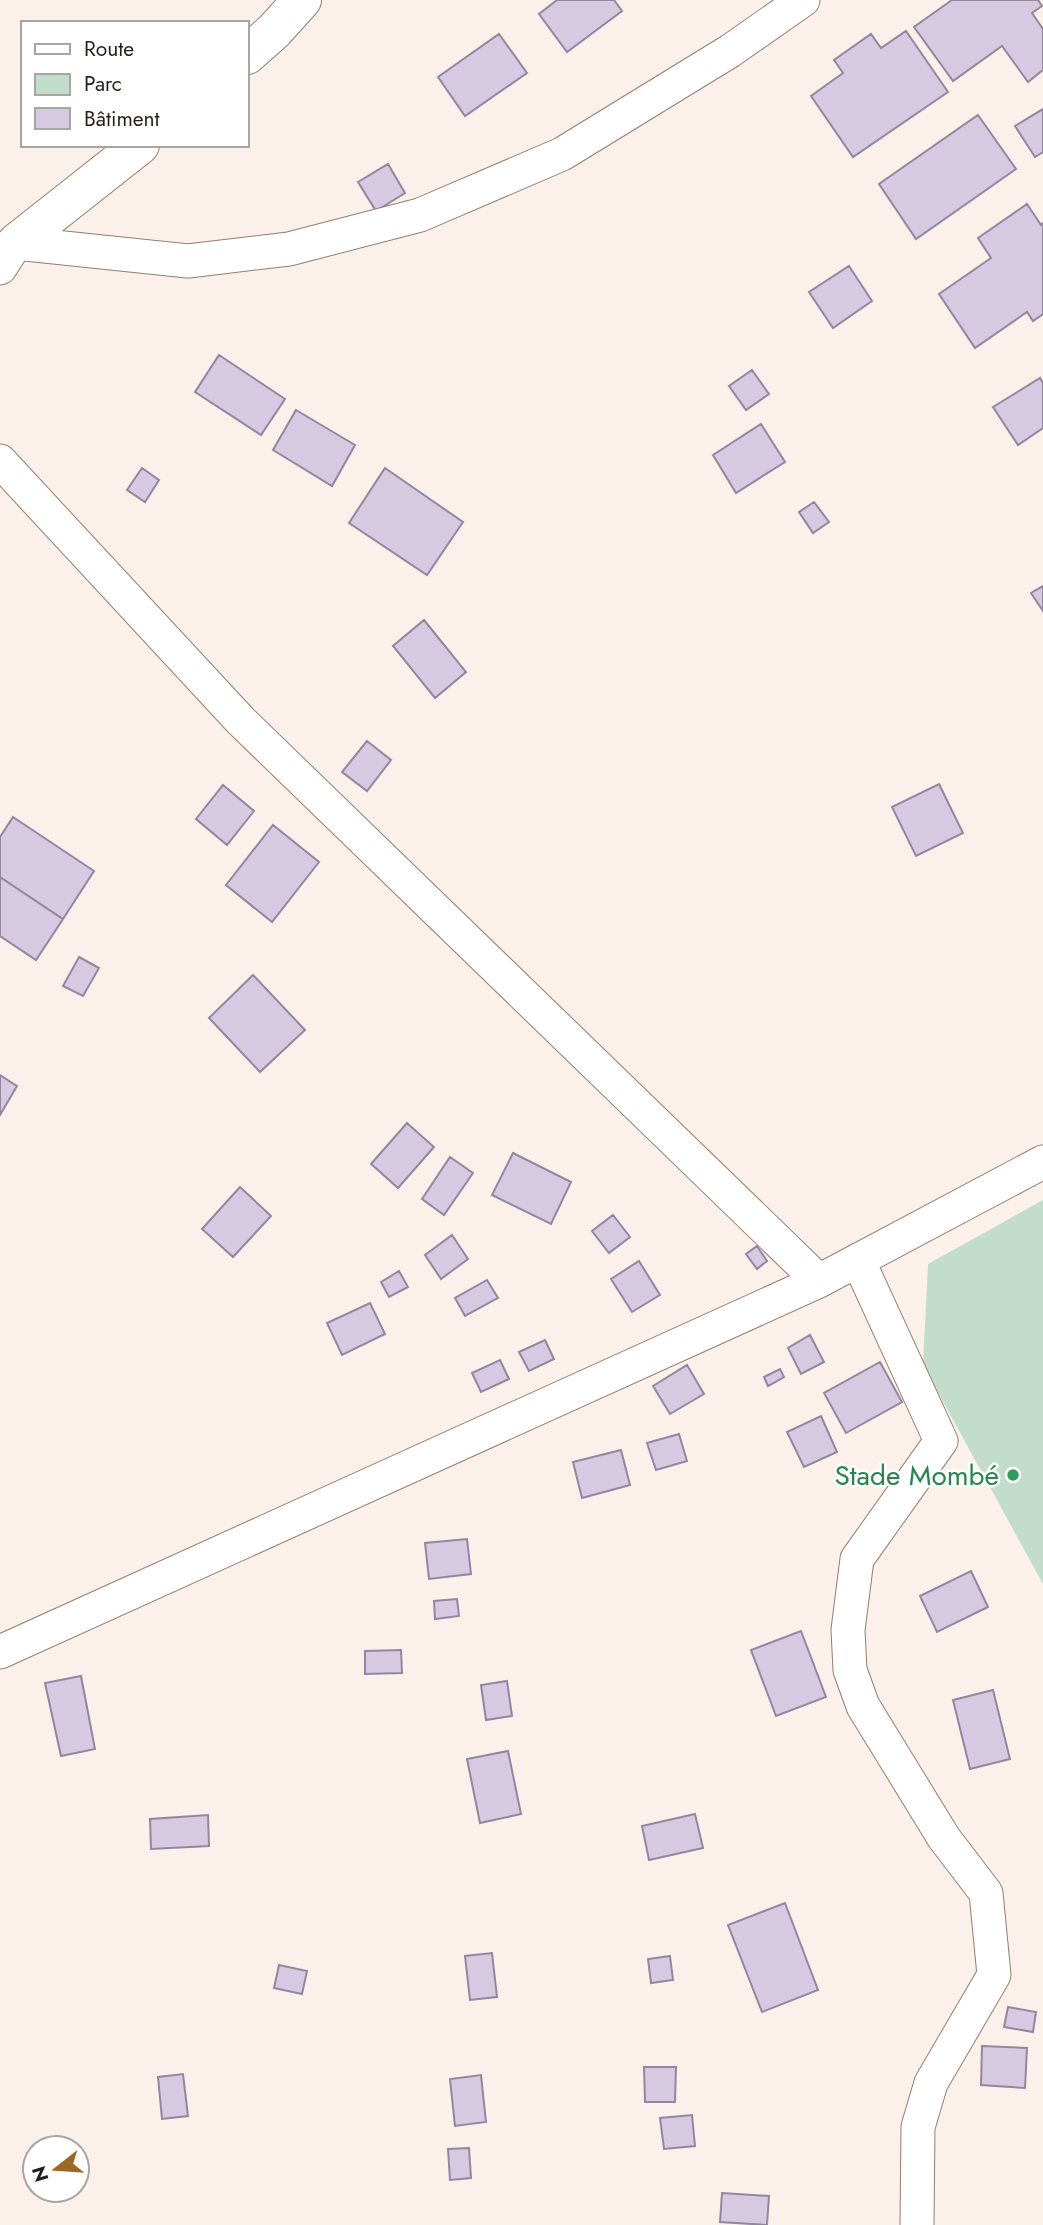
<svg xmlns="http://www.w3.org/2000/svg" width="1043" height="2225" font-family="Jost,sans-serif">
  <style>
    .green { fill: #c2ddcc }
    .building { fill: #d5cae2; stroke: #92879e; stroke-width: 2 }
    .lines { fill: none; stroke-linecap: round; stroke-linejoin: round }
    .minor-casing { stroke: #947e6e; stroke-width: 35 }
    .tertiary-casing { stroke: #947e6e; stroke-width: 40 }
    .minor { stroke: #fff; stroke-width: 33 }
    .tertiary { stroke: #fff; stroke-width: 38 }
    .leisure-dot { fill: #2e9e5b; stroke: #fff; stroke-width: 2.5 }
    .labels { text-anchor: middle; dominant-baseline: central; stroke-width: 5; stroke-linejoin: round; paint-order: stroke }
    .leisure-label { font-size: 28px; fill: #27864d; stroke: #fff; text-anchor: end }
  </style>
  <rect width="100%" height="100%" fill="#fcf1ea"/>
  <path class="green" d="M1043 1200V1584L923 1365 928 1264Z"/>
  <path class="building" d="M557 0H614L622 11 567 52 539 14Z
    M952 0H1038L1042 6 1032 13 1043 29V70L1028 82 1002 46 953 81 914 27Z
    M906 31 948 92 853 157 811 96 843 73 834 60 871 34 881 48Z
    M499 34 527 73 465 116 438 77Z
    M1043 109V152L1035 157 1015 126Z
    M978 115 1016 169 916 239 879 184Z
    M388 164 405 193 376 211 358 182Z
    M1027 204 1041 225 1043 223V314L1033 321 1027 312 975 348 939 294 991 258 978 238Z
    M849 266 872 301 833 328 809 292Z
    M219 355 285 399 261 435 195 392Z
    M752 370 769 394 746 410 729 386Z
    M1040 378 1043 383V428L1018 445 993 407Z
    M296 410 355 445 332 486 273 450Z
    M761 424 785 462 736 493 713 455Z
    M142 468 159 480 145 502 127 490Z
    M385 468 463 522 427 575 349 523Z
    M814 502 829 522 813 533 799 512Z
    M1043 586V611L1031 593Z
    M424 620 466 672 435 698 393 646Z
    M367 741 391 760 367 791 342 772Z
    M939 784 963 833 916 856 892 807Z
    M223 785 254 811 227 845 196 819Z
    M13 817 94 871 63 919 0 877V837Z
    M273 825 319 862 272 922 226 885Z
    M0 877 63 919 36 960 0 936Z
    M79 957 99 968 83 996 63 986Z
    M253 975 305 1030 260 1072 209 1018Z
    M0 1075 17 1086 0 1115Z
    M407 1123 434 1147 398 1188 371 1164Z
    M513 1153 571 1182 551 1224 492 1195Z
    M450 1157 473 1173 444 1215 422 1199Z
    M240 1187 271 1216 233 1257 202 1229Z
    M613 1215 630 1237 609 1253 592 1231Z
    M452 1235 468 1259 441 1279 425 1255Z
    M757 1246 767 1261 757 1269 746 1254Z
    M639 1261 660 1295 632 1312 611 1279Z
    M399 1271 408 1287 389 1297 381 1282Z
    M487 1280 498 1298 465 1316 455 1298Z
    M370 1303 385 1334 342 1355 327 1323Z
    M810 1335 824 1362 801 1374 788 1348Z
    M545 1340 554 1359 529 1371 519 1352Z
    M500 1360 509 1379 481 1392 472 1373Z
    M880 1362 902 1402 846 1433 824 1393Z
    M687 1365 704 1394 670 1414 653 1386Z
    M780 1369 784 1377 768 1386 764 1377Z
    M821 1416 837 1452 804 1467 787 1432Z
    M679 1434 687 1461 656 1470 647 1443Z
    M621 1450 630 1485 582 1498 573 1462Z
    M467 1539 471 1574 429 1579 425 1543Z
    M971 1571 988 1607 937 1632 920 1596Z
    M457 1599 459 1616 435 1619 434 1601Z
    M801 1631 826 1697 776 1716 751 1650Z
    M401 1650 402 1673 365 1674V1651Z
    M81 1676 95 1749 61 1756 45 1683Z
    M507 1681 512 1716 486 1720 481 1685Z
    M993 1690 1010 1759 970 1769 953 1700Z
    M508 1751 521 1814 480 1823 467 1759Z
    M695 1814 703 1848 649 1860 642 1826Z
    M208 1815 209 1846 151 1849 150 1819Z
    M785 1903 818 1990 762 2012 728 1925Z
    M492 1953 497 1997 470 2000 465 1956Z
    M670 1956 673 1980 651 1983 648 1959Z
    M279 1965 307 1971 302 1994 274 1988Z
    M1008 2007 1036 2012 1033 2032 1004 2027Z
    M982 2046 1027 2048 1025 2088 981 2085Z
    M644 2067H676L675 2102H645Z
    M183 2074 188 2116 162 2119 158 2077Z
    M481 2075 486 2122 455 2126 450 2079Z
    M692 2115 695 2146 664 2149 660 2118Z
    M469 2148 471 2178 450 2180 448 2149Z
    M722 2193 769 2196 767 2225 720 2222Z"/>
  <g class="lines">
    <g class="minor-casing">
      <path id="minor" d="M0 268 16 243 188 261 289 249 420 215 562 154 730 51 803 0
        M0 461 241 721 819 1281 1043 1162
        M858 1260 941 1441 857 1559 848 1630 850 1670 863 1706 944 1838 986 1893 994 1975 931 2083 918 2127 917 2225
        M0 1652 819 1281"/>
    </g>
    <g class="tertiary-casing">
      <path id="tertiary" d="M247 55 274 31 302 0
        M16 243 140 145"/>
    </g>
    <use href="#minor" class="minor"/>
    <use href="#tertiary" class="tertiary"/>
  </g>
  <circle class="leisure-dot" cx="1013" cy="1475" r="7"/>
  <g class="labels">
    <g class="leisure-label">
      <text x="999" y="1475">Stade Mombé</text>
    </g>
  </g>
  <rect x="21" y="21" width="228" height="126" fill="#ffffff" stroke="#a9a5a3" stroke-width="2"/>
  <rect x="35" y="44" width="35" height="10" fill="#ffffff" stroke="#a9a5a3" stroke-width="2"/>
  <text x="84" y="56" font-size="21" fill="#271e18">Route</text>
  <rect x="35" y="74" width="35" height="21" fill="#c2ddcc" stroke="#a9a5a3" stroke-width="2"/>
  <text x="84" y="91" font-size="21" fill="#271e18">Parc</text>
  <rect x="35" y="108" width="35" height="21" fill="#d5cae2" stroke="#a9a5a3" stroke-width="2"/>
  <text x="84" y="126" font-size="21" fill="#271e18">Bâtiment</text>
  <g transform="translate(56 2169) rotate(253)"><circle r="33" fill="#ffffff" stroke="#a9a5a3" stroke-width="2"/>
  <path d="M0-5L12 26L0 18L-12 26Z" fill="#9e6822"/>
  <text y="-10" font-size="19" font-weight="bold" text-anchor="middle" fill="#271e18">N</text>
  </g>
</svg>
